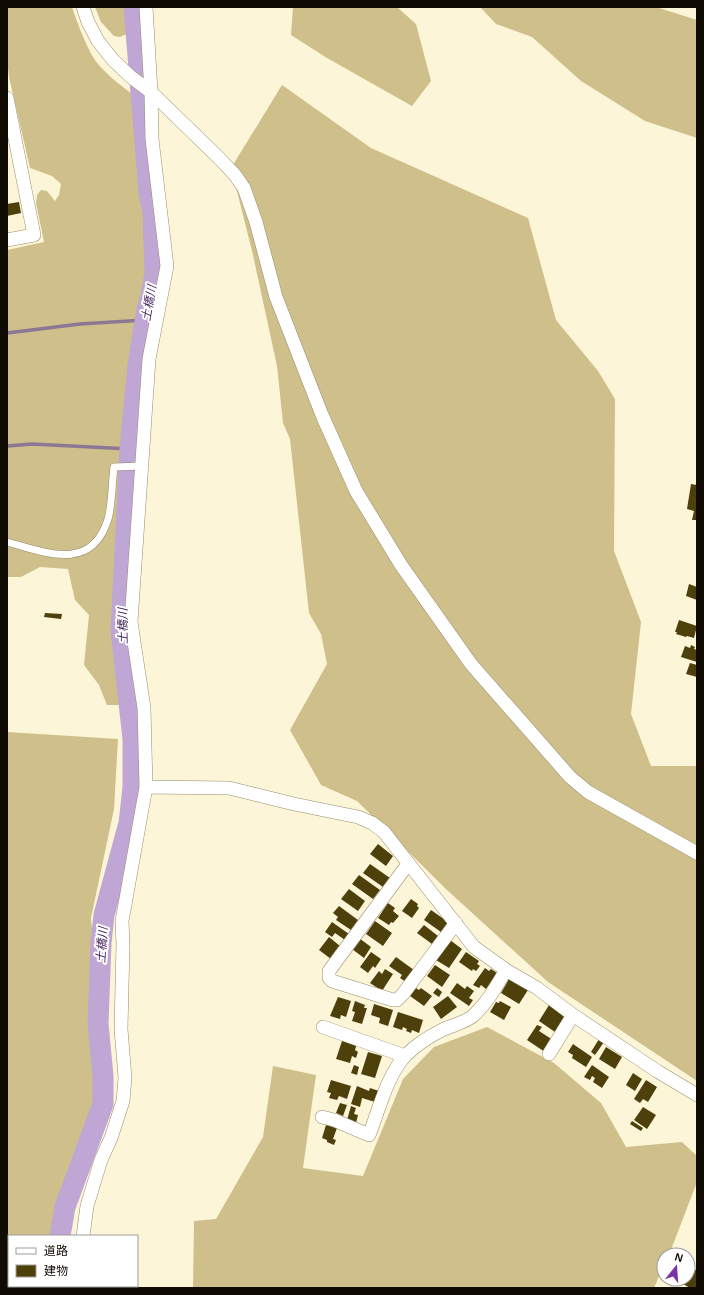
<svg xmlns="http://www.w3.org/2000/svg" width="704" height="1295" font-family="Helvetica,'Noto Sans JP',sans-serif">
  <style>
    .forest { fill: #cfbf8b }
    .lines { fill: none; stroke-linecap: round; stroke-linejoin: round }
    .stream { stroke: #8b7895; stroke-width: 3.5 }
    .river { stroke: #c0a6d4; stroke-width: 21 }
    .building { fill: #4e400b }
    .service-casing { stroke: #978d6d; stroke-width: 8 }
    .minor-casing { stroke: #978d6d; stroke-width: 14 }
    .service { stroke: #fff; stroke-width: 7 }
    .minor { stroke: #fff; stroke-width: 13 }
    .labels { text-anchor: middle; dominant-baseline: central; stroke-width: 4; stroke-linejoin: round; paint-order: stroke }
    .water-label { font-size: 12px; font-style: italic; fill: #47255d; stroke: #fff }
  </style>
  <rect width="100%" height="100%" fill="#fdf5d8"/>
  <path class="forest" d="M7 7H72C77 22 88 52 98 64 109 77 123 87 136 97L148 225 151 273 141 313 125 440 127 705H107L99 685 84 665 89 615 75 600 68 569 40 567 21 577H7V250L44 242 36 203 37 195 41 190 47 191 55 201 59 195 61 184 52 176 30 168 9 77 7 60Z
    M95 7H130L131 32 120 37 114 36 101 22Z
    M293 7H397L416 24 431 81 412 106 327 58 291 35Z
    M480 7H656L697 20V138L645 121 581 81 532 37 496 24Z
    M282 85 371 148 528 218 556 320 598 371 615 399 614 551 641 622 631 714 651 766H697V1081L548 982 447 890 357 801 321 785 290 730 327 664 321 634 309 613 290 439 283 423 277 366 253 255 237 191 228 173Z
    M7 732 118 739 114 809 91 918 105 1059 98 1129 55 1236H9V1286H38V1288H7Z
    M487 1027 554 1063 601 1103 626 1147 682 1142 697 1156V1182L669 1255H664V1265L654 1288H193L194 1221 216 1219 263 1137 273 1066 316 1075 303 1168 363 1176 403 1079 434 1047Z"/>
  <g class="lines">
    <path class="stream" d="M7 333 80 324 145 320
      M7 446 32 444 130 449"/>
    <path class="river" d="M60 1236 65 1207 103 1104V1076L98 1024 101 943 104 915 129 823 133 788V739L121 631 130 449 138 365 147 310 151 296 155 273 153 212 149 192 134 7
      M52 1288V1286"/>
  </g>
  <path class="building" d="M19 202 21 213 7 216V204Z
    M691 484 697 485V520H692L694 511 687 509Z
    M689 584 697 587V600L686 596Z
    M45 613 62 614 61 619 44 617Z
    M679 620 697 626 694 638 687 636 686 637 676 634 677 632H675Z
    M691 645 695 647 694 649 697 650V662L681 657 685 646 690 648Z
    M690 663 697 665V677L686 674Z
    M378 844 393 856 386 866 370 854Z
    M370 864 390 878 383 887 363 873Z
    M359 875 380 890 373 899 352 884Z
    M349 889 365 901 358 911 341 899Z
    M411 899 418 904 417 906 419 908 412 918 402 911Z
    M388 903 395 908 393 911 399 916 393 923 391 922 389 925 378 918Z
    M339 906 358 920 351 930 336 920 338 917 333 913Z
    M431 910 448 922 441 932 424 920Z
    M375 921 392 933 383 946 366 934Z
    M332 922 349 934 345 940 335 933 332 937 325 932Z
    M424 925 438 936 432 944 417 933Z
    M329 937 340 946 331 959 319 950Z
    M359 938 371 947 364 958 352 949Z
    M450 940 462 949 449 968 436 960Z
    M371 952 381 959 375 968 373 966 368 973 360 967Z
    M466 952 479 961 477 964 480 966 476 971 473 969 472 971 459 962Z
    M396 957 414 970 406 982 400 978 402 975 389 966Z
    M435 965 450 975 442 987 427 976Z
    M485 968 489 971 491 969 497 973 486 989 481 985 479 988 473 985Z
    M385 969 393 974 382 991 370 983 379 971 382 974Z
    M509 979 528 990 519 1004 501 993Z
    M457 983 465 989 467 986 474 991 469 998 473 1000 469 1006 450 993Z
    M416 988 419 990 421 988 432 996 424 1006 410 996Z
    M437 988 442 992 439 997 433 993Z
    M448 996 457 1007 441 1019 433 1007Z
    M338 997 351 1001 346 1017 341 1015 340 1019 330 1016Z
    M355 1001 365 1005 364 1008H367L362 1024 352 1021 355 1012 352 1011Z
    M500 1001 511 1007 504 1020 490 1012 496 1002 499 1003Z
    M374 1004 393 1010 388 1026 379 1023 380 1018 371 1015Z
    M549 1005 566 1016 555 1032 539 1021Z
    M398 1012 423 1020 419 1033 412 1030 411 1033 406 1031 407 1029 403 1027 402 1030 393 1027Z
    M537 1025 542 1027 539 1031 553 1040 545 1052 527 1040Z
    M343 1038 357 1043 355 1050 358 1052 356 1058 352 1056 350 1063 336 1059Z
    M599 1039 604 1042 595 1055 591 1052Z
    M573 1044 592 1057 586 1067 572 1058 573 1055 568 1052Z
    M606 1047 622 1057 615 1069 599 1059Z
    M368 1052 382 1056 375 1078 361 1074Z
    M354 1065 359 1067 357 1075 351 1073Z
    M592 1065 609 1077 602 1088 593 1082 595 1078 592 1076 590 1080 584 1077Z
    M633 1073 642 1079 635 1091 626 1085Z
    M331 1080 351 1086 347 1099 339 1096 337 1100 329 1098 331 1093 327 1092Z
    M646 1080 657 1087 648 1102 643 1099 640 1103 634 1099Z
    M357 1086 369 1091 370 1088 379 1091 375 1102 362 1098 360 1107 351 1104Z
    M340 1103 347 1105 343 1116 336 1113Z
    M351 1106 356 1108 354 1114 358 1115 356 1123 347 1120Z
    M643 1107 656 1115 647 1129 634 1120Z
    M632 1121 643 1128 641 1131 630 1124Z
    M326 1125 337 1128 333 1139 336 1140 334 1145 327 1142V1140L322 1138Z
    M696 1269 697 1270V1288H690L683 1284 685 1279H688L689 1271 694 1273Z"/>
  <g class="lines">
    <g class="service-casing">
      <path id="service" d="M7 542C46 553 92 572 108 519 112 506 112 482 114 467L142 466"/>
    </g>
    <g class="minor-casing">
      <path id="minor" d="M83 7 88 22 98 41 113 60 131 77 151 92 220 159 235 175 244 188 256 222 276 297 322 415 356 491 401 565 471 664 570 777 588 792 697 853
        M7 98 34 235 7 240
        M146 787 229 788 294 804 358 817 372 823 384 832 474 947 506 970 537 988 573 1015 657 1071 697 1095
        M408 864 329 971V978L332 981 393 1000H397L403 994 456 923
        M323 1027 405 1056
        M549 1054 573 1015
        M322 1117 334 1120 369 1135C379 1110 387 1075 406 1055 417 1044 430 1036 444 1029 453 1025 467 1022 474 1015 488 1002 497 985 506 970
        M83 1236 87 1206 101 1160 111 1138 123 1101 125 1078 121 1029 123 944 122 921 146 787 144 708 131 622 149 359 167 266 152 139 151 92 146 7
        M75 1288V1286"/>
    </g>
    <use href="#service" class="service"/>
    <use href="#minor" class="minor"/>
  </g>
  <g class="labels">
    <g class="water-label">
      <text transform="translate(149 303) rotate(-80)">土橋川</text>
      <text transform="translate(123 626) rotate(-91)">土橋川</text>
      <text transform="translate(102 945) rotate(-86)">土橋川</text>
    </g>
  </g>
  <rect width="704" height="1295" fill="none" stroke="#0f0b02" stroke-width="16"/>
  <rect x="8" y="1235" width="130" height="52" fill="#ffffff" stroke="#9f9d9a"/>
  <rect x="16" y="1248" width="20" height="6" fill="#ffffff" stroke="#9f9d9a"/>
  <text x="44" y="1255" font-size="12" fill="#0f0b02">道路</text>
  <rect x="16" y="1265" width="20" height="12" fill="#4e400b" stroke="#9f9d9a"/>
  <text x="44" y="1275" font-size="12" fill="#0f0b02">建物</text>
  <g transform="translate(676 1267) rotate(17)"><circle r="19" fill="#ffffff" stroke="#9f9d9a"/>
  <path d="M0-3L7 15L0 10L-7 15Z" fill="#7a32a5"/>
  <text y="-6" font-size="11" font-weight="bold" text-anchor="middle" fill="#0f0b02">N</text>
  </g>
</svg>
